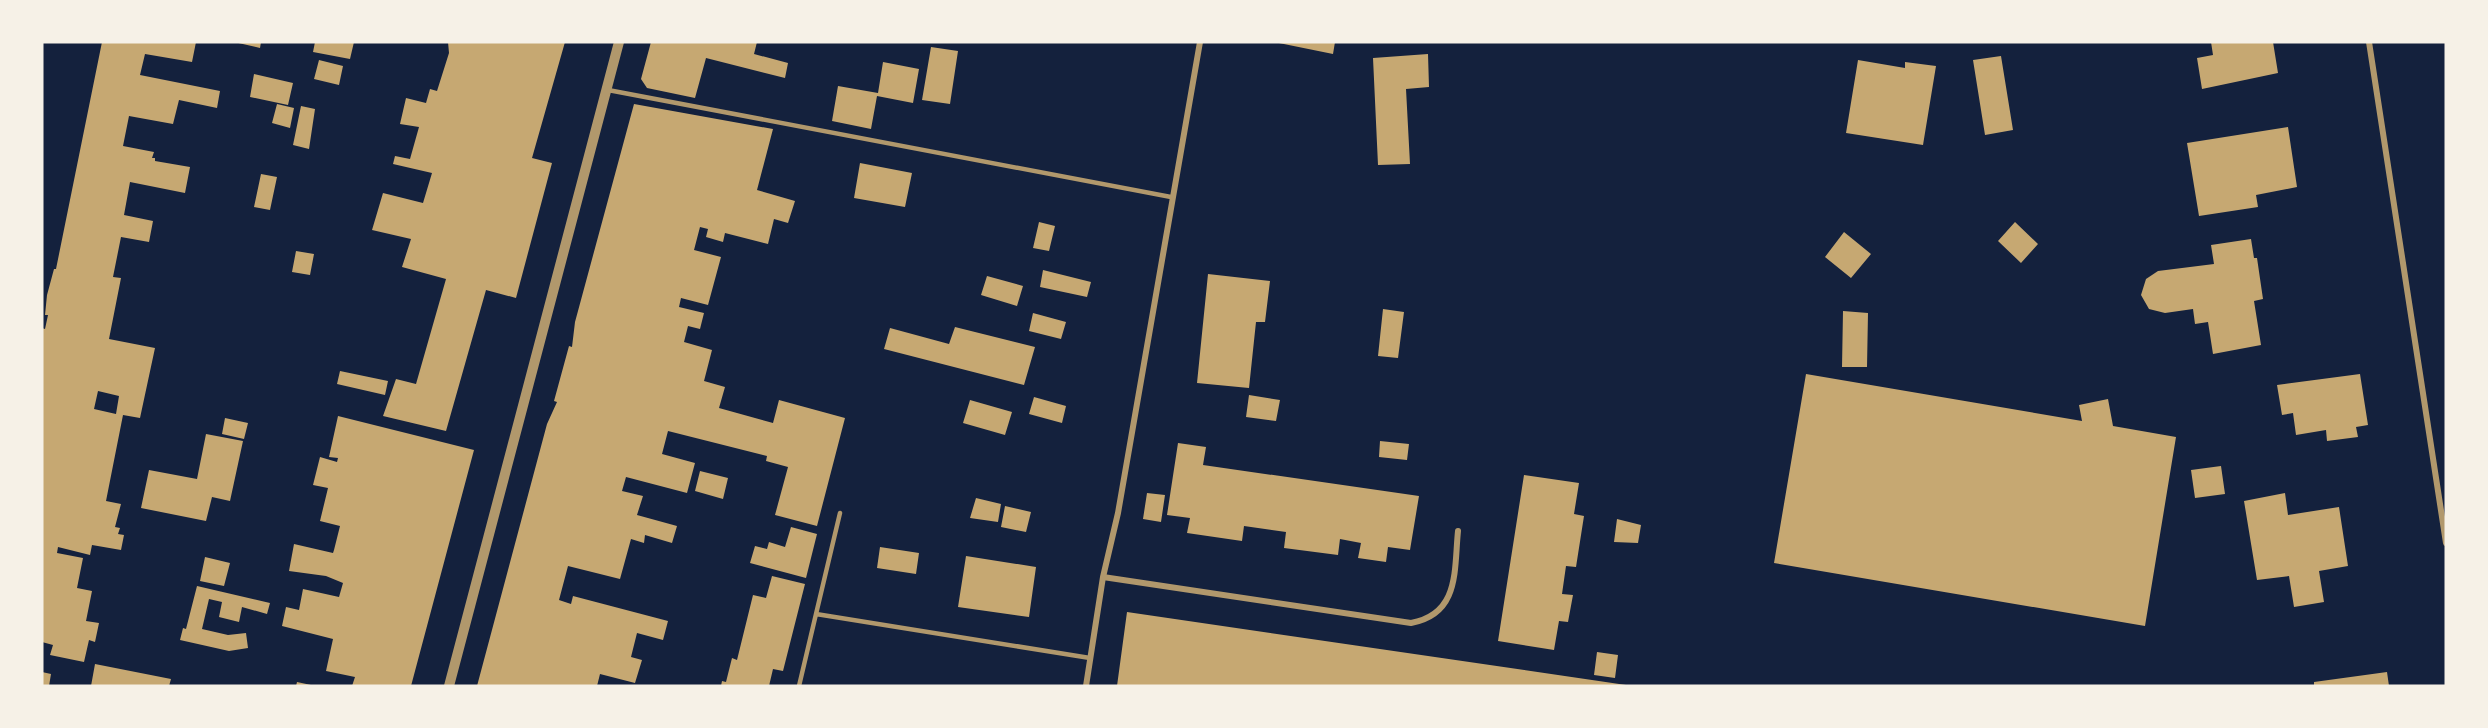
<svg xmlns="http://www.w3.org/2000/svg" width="2488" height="728" font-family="'Exo 2',sans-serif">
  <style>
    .building { fill: #c6a872; fill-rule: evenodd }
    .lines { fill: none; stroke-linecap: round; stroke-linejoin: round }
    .service { stroke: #b1986c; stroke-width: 4.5 }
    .minor { stroke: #b1986c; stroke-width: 6 }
    .tertiary { stroke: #b1986c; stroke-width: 10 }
  </style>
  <rect width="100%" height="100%" fill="#14213d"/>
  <path class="building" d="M102 42H196L192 62 145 54 140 75 220 91 217 108 179 100 173 124 129 116 123 146 154 152 152 158H155V161L190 167 185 193 130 182 124 215 153 221 149 242 121 237 113 277 121 278 109 339 155 348 140 418 123 415 106 501 121 504 115 527 120 528 118 534 124 535 121 550 92 545 90 555 58 547 57 553 83 558 77 588 92 591 86 621 99 623 95 642 89 640 84 662 50 655 53 645 42 642V328L45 329 48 315H45L47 295 54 269H56ZM98 391 119 396 116 414 94 409Z
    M234 42H261L260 48Z
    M315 42H354L350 59 313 52Z
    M448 42H565L532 158 552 163 516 298 486 290 446 431 383 416 396 379 416 384 446 279 402 267 411 239 372 230 383 193 423 203 432 173 393 164 395 156 410 159 419 127 400 124 406 98 426 103 430 89 437 91 449 53Z
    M651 42H757L754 54 788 63 785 78 706 58 695 98 647 88 641 79Z
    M1274 42H1335L1333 54Z
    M2211 42H2273L2278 73 2202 89 2197 58 2213 55Z
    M931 47 958 51 950 104 922 100Z
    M1428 54 1429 87 1406 89 1410 164 1378 165 1373 58Z
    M2001 56 2013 130 1985 135 1973 60Z
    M319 60 343 66 339 85 314 79Z
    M1858 60 1905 68V62L1936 66 1923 145 1846 133Z
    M883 62 919 69 913 103 877 96 871 129 832 121 838 86 878 93Z
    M254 74 293 83 288 105 250 97Z
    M277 104 294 108 290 128 272 123Z
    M634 104 773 129 757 190 795 201 788 223 774 219 768 244 725 233 723 242 706 237 708 229 700 227 694 250 721 257 708 305 681 298 679 307 704 313 700 329 688 326 684 342 712 350 704 381 725 387 719 408 773 423 779 400 845 418 817 526 775 515 788 467 766 461 767 456 668 431 662 454 695 463 687 493 626 477 622 491 643 496 637 515 677 526 672 543 645 535 644 543 631 539 620 579 568 566 559 600 571 604 573 596 668 621 663 640 637 633 631 657 642 660 635 683 600 674 597 686H477L547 424 557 402 554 401 569 346 572 347 575 322Z
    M301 106 315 109 309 149 293 145Z
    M2288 127 2297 187 2256 195 2258 207 2199 216 2187 143Z
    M860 163 912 173 905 207 854 198Z
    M261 174 277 177 270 210 254 207Z
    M1039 222 1055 226 1049 251 1033 248Z
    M2015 222 2038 244 2021 263 1998 241Z
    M1844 232 1871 254 1851 278 1825 257Z
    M2251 239 2254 258H2257L2263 299 2254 301 2261 345 2213 354 2208 322 2195 324 2193 309 2165 313 2149 309 2141 295 2146 279 2158 271 2214 264 2211 245Z
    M296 251 314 254 310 275 292 272Z
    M1043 270 1091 282 1087 297 1040 287Z
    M1208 274 1270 281 1265 322H1256L1249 388 1197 383Z
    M987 276 1023 286 1017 306 981 295Z
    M1383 309 1404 312 1398 358 1378 356Z
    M1843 311 1868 313 1867 367H1842Z
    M1033 313 1066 322 1061 339 1029 331Z
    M955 327 1035 347 1024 385 884 349 890 328 949 344Z
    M340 371 388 381 385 395 337 384Z
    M1806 374 2082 421 2079 405 2108 399 2113 426 2176 437 2145 626 1774 563Z
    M2360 374 2368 425 2356 427 2358 437 2327 441 2326 430 2296 435 2293 413 2282 415 2277 385Z
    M1249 395 1280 400 1276 421 1246 417Z
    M1034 397 1066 406 1062 423 1029 414Z
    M970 400 1012 412 1005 435 963 423Z
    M338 416 474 450 411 686H352L355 677 326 671 333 639 282 626 286 607 299 610 303 589 339 597 343 583 326 576 289 571 294 544 333 553 334 550 340 526 320 521 328 488 313 485 320 457 337 462 338 458 329 457Z
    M225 418 248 423 244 439 222 434Z
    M206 434 243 441 230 501 212 497 206 521 141 508 149 470 197 479Z
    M1380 441 1409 444 1407 460 1379 457Z
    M1178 443 1206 447 1203 465 1419 496 1410 550 1388 547 1386 562 1358 558 1361 543 1340 539 1338 555 1284 548 1286 532 1244 526 1242 541 1187 533 1190 518 1167 515Z
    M2221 466 2225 494 2195 498 2191 470Z
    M700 471 728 478 723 499 695 491Z
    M1524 475 1579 483 1574 514 1584 516 1576 567 1566 566 1562 594 1573 595 1568 622 1559 621 1554 650 1498 641Z
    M1147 493 1165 495 1161 522 1143 519Z
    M2285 493 2288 515 2339 507 2348 566 2319 571 2324 602 2294 607 2289 576 2257 580 2244 501Z
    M976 498 1001 504 998 522 970 518Z
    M1005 506 1031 512 1026 532 1001 527Z
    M1617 519 1641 525 1638 543 1614 542Z
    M791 527 817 534 806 578 750 563 755 546 767 549 769 542 785 547Z
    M880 547 919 553 916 574 877 568Z
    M966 556 1036 567 1029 617 958 607Z
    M205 557 230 563 224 586 200 581Z
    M772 576 805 584 783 671 773 669 769 686H721L722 681 726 682 732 658 737 660 753 595 766 598Z
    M197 586 270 603 267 614 242 607 239 622 219 617 222 602 209 599 202 629 228 635 246 633 248 648 229 651 180 640 183 628 186 629Z
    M1127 612 1626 685V686H1117Z
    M1597 652 1618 655 1615 678 1594 675Z
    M95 664 171 679 169 686H91Z
    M42 672 51 674 49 686H42Z
    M2387 672 2389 686H2314V682Z
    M297 682 311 685V686H296Z"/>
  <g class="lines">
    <path class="service" d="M608 90 1171 197
      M816 614 840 513
      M799 686 816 614 1090 658"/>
    <path class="minor" d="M2369 42 2446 543
      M1103 577 1411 623C1460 614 1454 570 1458 531
      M1086 686 1103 577 1118 513 1200 42"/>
    <path class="tertiary" d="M449 686 619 42"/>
  </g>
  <rect width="2488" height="728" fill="none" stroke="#f6f1e7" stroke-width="87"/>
</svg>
